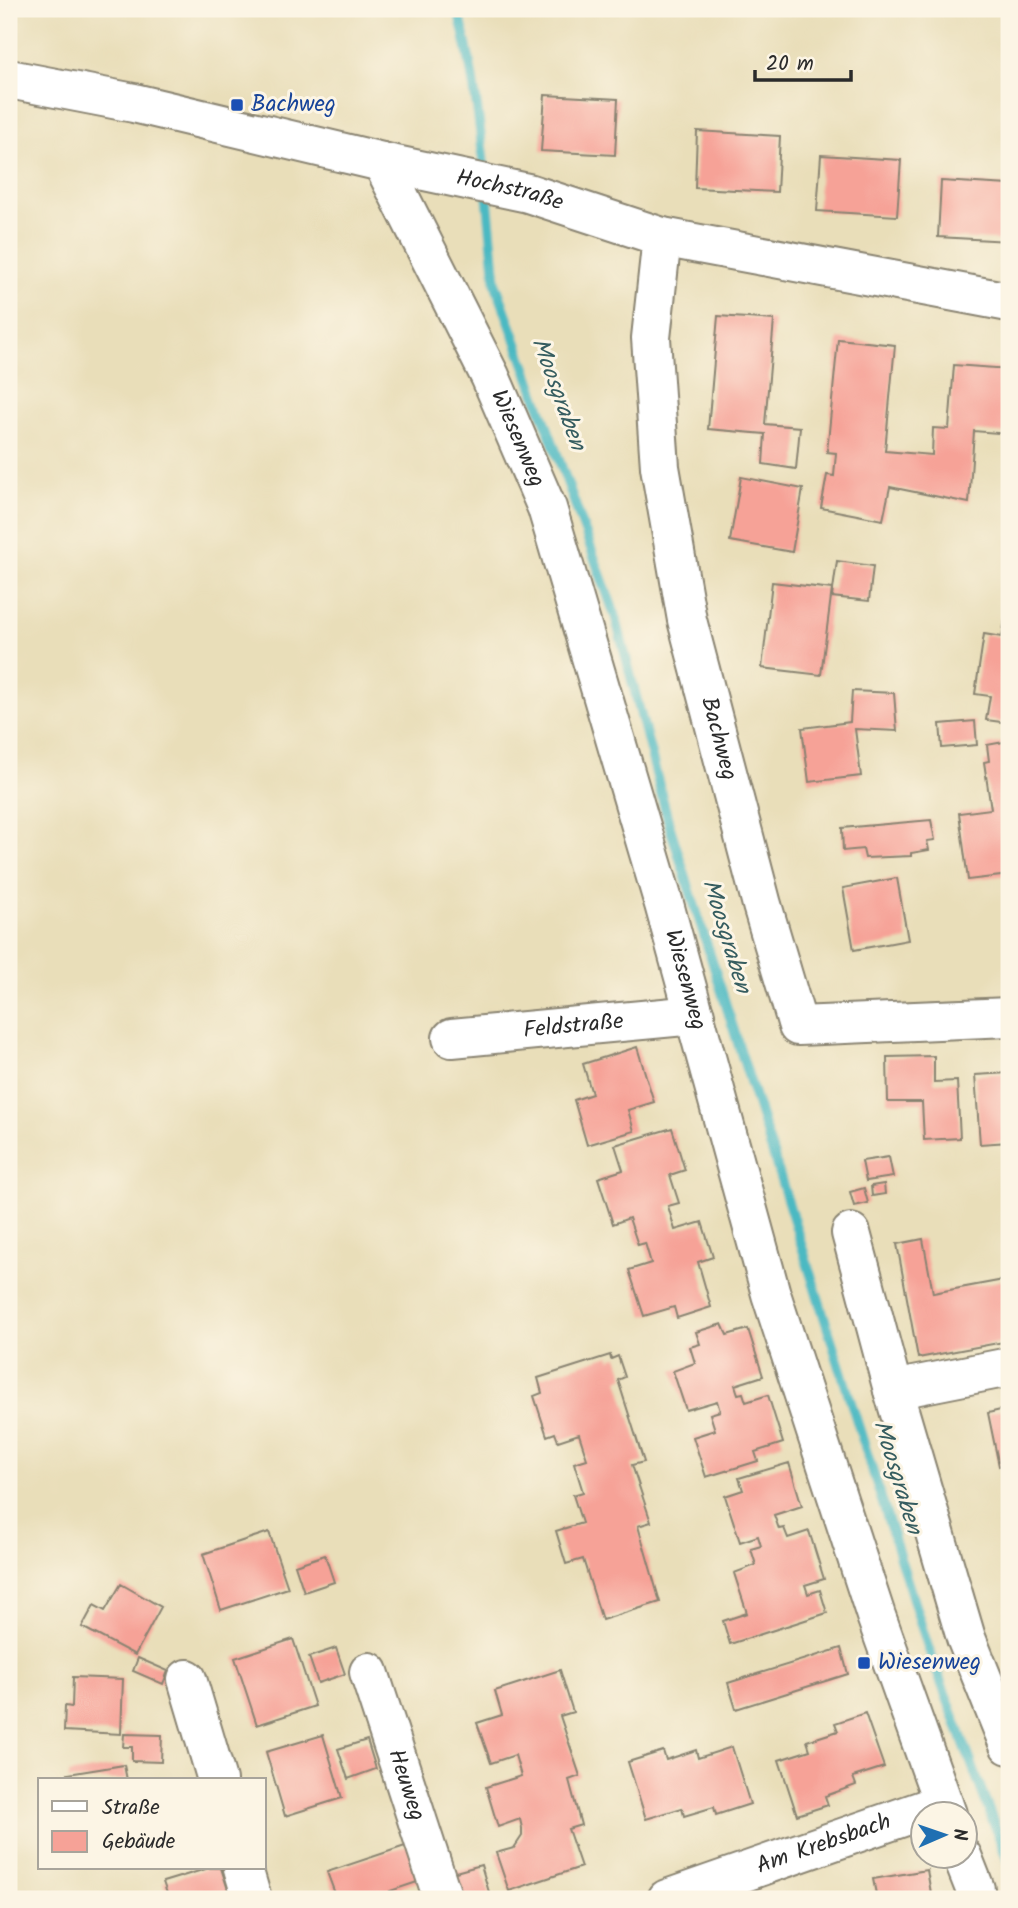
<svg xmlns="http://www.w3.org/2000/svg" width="1018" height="1908" font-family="Kalam,sans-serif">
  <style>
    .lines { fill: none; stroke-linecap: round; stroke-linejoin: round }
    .stream { stroke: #4bb9c2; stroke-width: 10 }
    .building { fill: #f6a297 }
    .minor-casing { stroke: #8a8472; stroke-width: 42 }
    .minor { stroke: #fff; stroke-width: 38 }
    .transit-dot { fill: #1a4fb4; stroke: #fcf5e5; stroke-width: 2.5 }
    .labels { text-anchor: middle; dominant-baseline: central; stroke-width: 6; stroke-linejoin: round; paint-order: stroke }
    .transit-label { font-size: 23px; fill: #164399; stroke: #fcf5e5; text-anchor: start }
    .street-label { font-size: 23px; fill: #2b2b2b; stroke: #fcf5e5 }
    .water-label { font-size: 24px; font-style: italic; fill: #365d60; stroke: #fcf5e5 }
  </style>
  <rect width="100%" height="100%" fill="#fcf5e5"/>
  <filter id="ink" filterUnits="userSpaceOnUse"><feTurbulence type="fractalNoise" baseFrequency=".0143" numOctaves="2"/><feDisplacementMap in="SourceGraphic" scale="14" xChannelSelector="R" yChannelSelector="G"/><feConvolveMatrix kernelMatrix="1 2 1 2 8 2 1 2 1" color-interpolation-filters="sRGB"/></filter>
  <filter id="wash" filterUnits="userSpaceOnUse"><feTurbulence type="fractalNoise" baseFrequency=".00686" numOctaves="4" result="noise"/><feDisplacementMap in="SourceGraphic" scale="28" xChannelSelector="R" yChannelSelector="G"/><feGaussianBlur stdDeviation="1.57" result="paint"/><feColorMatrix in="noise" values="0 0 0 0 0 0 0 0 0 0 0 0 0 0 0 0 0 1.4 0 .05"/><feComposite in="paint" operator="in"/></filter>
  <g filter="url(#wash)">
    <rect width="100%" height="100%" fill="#e9deb9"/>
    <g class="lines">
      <path class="stream" d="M458 9C472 64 480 121 485 177
        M487 192 496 285 615 615 669 824 929 1650 1009 1864"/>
    </g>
    <g id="blocks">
      <path class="building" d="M545 95 618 99 615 155 541 151Z
        M697 131 780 136 777 192 695 188Z
        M821 155 901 160 897 216 817 211Z
        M941 181 1009 185V241L938 237Z
        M718 316 774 320 765 424 800 427 796 469 763 464 765 434 708 429Z
        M838 339 895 345 885 451 932 455 933 428 949 429 954 365 1009 369V434L974 431 969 503 890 487 883 520 821 508 827 475 834 476 836 453 827 452Z
        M741 477 803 489 792 552 730 541Z
        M837 561 873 566 869 601 832 597Z
        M772 582 832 589 821 675 762 668Z
        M1006 612 1009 613V723L986 720 990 696 975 694 984 634 1002 637Z
        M852 691 894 693 897 731 855 729 861 776 809 782 802 728 850 722Z
        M975 721 977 745 942 748 940 724Z
        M1009 741V875L968 880 959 813 991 809 984 762 989 761 987 745Z
        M931 820 935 840 927 841 929 850 911 853V856L865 858 863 849 843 851 842 828Z
        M897 878 908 940 854 950 843 888Z
        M637 1047 654 1102 628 1110 634 1131 587 1145 574 1100 592 1094 583 1064Z
        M934 1056V1082L957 1081 960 1138 924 1140 922 1102H888L887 1057Z
        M1009 1073V1142L980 1144 975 1075Z
        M672 1128 685 1170 670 1175 679 1203 668 1206 675 1230 702 1222 713 1257 698 1262 711 1307 677 1318 674 1307 644 1316 629 1270 651 1263 645 1243 638 1245 629 1218 613 1224 598 1178 623 1170 615 1145Z
        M889 1157 893 1177 866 1181 862 1161Z
        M884 1184 885 1194 872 1196 871 1186Z
        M864 1188 868 1203 854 1206 850 1192Z
        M1009 1196V1225H1008L1002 1197Z
        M923 1239 933 1293 1009 1279V1341L918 1358 897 1244Z
        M722 1324 727 1335 748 1329 763 1376 735 1385 738 1394 743 1393 746 1402 768 1395 783 1443 755 1452 758 1461 706 1477 693 1437 715 1430 710 1414 720 1411 717 1401 686 1410 673 1371 695 1363 690 1347 700 1344 696 1332Z
        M610 1355 611 1359 618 1356 625 1377 618 1380 644 1462 632 1465 651 1522 638 1526 660 1602 602 1620 583 1559 566 1564 556 1531 582 1523 573 1495 583 1492 574 1463 587 1459 579 1434 558 1441 555 1433 547 1436 534 1396 542 1393 538 1378Z
        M1009 1408V1464L999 1466 988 1413Z
        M789 1463 802 1506 774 1515 779 1529 784 1528 788 1538 809 1531 824 1579 805 1585 808 1594 820 1590 827 1613 730 1644 723 1621 747 1613 734 1573 756 1565 751 1549 761 1546 758 1536 740 1542 725 1496 743 1490 739 1478Z
        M269 1532 288 1588 221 1610 203 1554Z
        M325 1555 334 1582 304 1592 295 1565Z
        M121 1584 161 1607 135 1655 82 1627 94 1605 105 1611Z
        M293 1639 315 1706 257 1725 235 1658Z
        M336 1648 345 1674 318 1683 309 1657Z
        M841 1648 848 1674 736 1709 728 1683Z
        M138 1658 168 1671 163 1684 133 1671Z
        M560 1670 573 1712 560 1716 580 1776 569 1780 581 1825 568 1829 581 1867 509 1891 496 1853 514 1848 522 1836V1828L520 1819 498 1827 486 1787 521 1776 515 1755 491 1763 477 1723 502 1715 495 1691Z
        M73 1677 123 1679 121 1734 64 1731 65 1706 72 1707Z
        M865 1713 884 1767 853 1777 856 1785 825 1796 828 1805 797 1815 779 1760 810 1750 807 1741 838 1731 835 1723Z
        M124 1734 162 1735 161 1762 132 1761V1747H123Z
        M323 1735 342 1798 285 1816 266 1752Z
        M367 1740 376 1769 348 1779 338 1749Z
        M732 1747 750 1804 716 1815 714 1807 684 1816 682 1808 646 1819 628 1762 663 1751 666 1760 696 1750 698 1758Z
        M124 1765 127 1780H69L68 1774Z
        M414 1843 426 1879 390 1891 393 1899H337L327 1872Z
        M481 1865 491 1899H460L452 1873Z
        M209 1868H221L231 1899H169L163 1882Z
        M927 1870 932 1899H877L873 1879Z"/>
    </g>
  </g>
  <g filter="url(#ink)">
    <use href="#blocks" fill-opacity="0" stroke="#8a8472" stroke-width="2"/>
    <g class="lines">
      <g class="minor-casing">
        <g id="minor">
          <path id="s1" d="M9 79 134 103 382 162 528 193 662 237 1009 302"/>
          <path id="s2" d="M382 162 490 376 547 508 664 904 771 1294 876 1616 947 1814"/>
          <path id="s3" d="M662 237 651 338 660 467 687 620 762 905 798 1026 1009 1017"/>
          <path id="s4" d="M452 1038 695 1015"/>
          <path d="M851 1233 893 1390 966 1638 1009 1745"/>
          <path d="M893 1390 1009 1367"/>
          <path id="s5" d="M369 1672 443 1899"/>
          <path d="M187 1679 217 1780"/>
          <path d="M962 1856 975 1889V1899"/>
          <path d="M243 1868 252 1899"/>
          <path id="s6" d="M667 1899 943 1803"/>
        </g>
      </g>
      <use href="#minor" class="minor"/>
    </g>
  </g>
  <g class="transit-dot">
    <rect x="230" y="98" width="14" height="14" rx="3.5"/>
    <rect x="857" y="1656" width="14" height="14" rx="3.5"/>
  </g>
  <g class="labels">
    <g class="transit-label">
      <text x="251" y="105">Bachweg</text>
      <text x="878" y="1663">Wiesenweg</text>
    </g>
    <g class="street-label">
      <text stroke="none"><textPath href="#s1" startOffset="513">Hochstraße</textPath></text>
      <text stroke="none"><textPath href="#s2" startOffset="308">Wiesenweg</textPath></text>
      <text stroke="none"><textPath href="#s3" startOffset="509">Bachweg</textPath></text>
      <text stroke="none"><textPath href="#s2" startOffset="875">Wiesenweg</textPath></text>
      <text stroke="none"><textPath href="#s4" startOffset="122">Feldstraße</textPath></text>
      <text stroke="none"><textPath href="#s5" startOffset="119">Heuweg</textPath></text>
      <text stroke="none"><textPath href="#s6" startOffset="166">Am Krebsbach</textPath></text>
    </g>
    <g class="water-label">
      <text transform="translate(558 394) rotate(70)">Moosgraben</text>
      <text transform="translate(726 936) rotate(73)">Moosgraben</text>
      <text transform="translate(897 1477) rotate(73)">Moosgraben</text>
    </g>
  </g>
  <rect width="1018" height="1908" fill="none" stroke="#fcf5e5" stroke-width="35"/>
  <rect x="38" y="1778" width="228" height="91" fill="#fcf5e5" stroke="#a8a49b" stroke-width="2"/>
  <rect x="52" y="1801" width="35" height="10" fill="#ffffff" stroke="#a8a49b" stroke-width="2"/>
  <text x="102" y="1814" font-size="21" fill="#2b2b2b">Straße</text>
  <rect x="52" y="1831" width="35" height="21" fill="#f6a297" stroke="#a8a49b" stroke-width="2"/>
  <text x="102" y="1848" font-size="21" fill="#2b2b2b">Gebäude</text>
  <g transform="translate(944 1835) rotate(88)"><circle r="33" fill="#fcf5e5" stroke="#a8a49b" stroke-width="2"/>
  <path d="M0-5L12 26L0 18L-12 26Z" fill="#1f6fb2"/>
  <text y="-10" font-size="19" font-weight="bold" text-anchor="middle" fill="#2b2b2b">N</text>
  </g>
  <path d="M755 70v10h96v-10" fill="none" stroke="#2b2b2b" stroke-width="3.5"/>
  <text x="766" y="70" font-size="21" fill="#2b2b2b" stroke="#fcf5e5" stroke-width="5" paint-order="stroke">20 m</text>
</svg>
